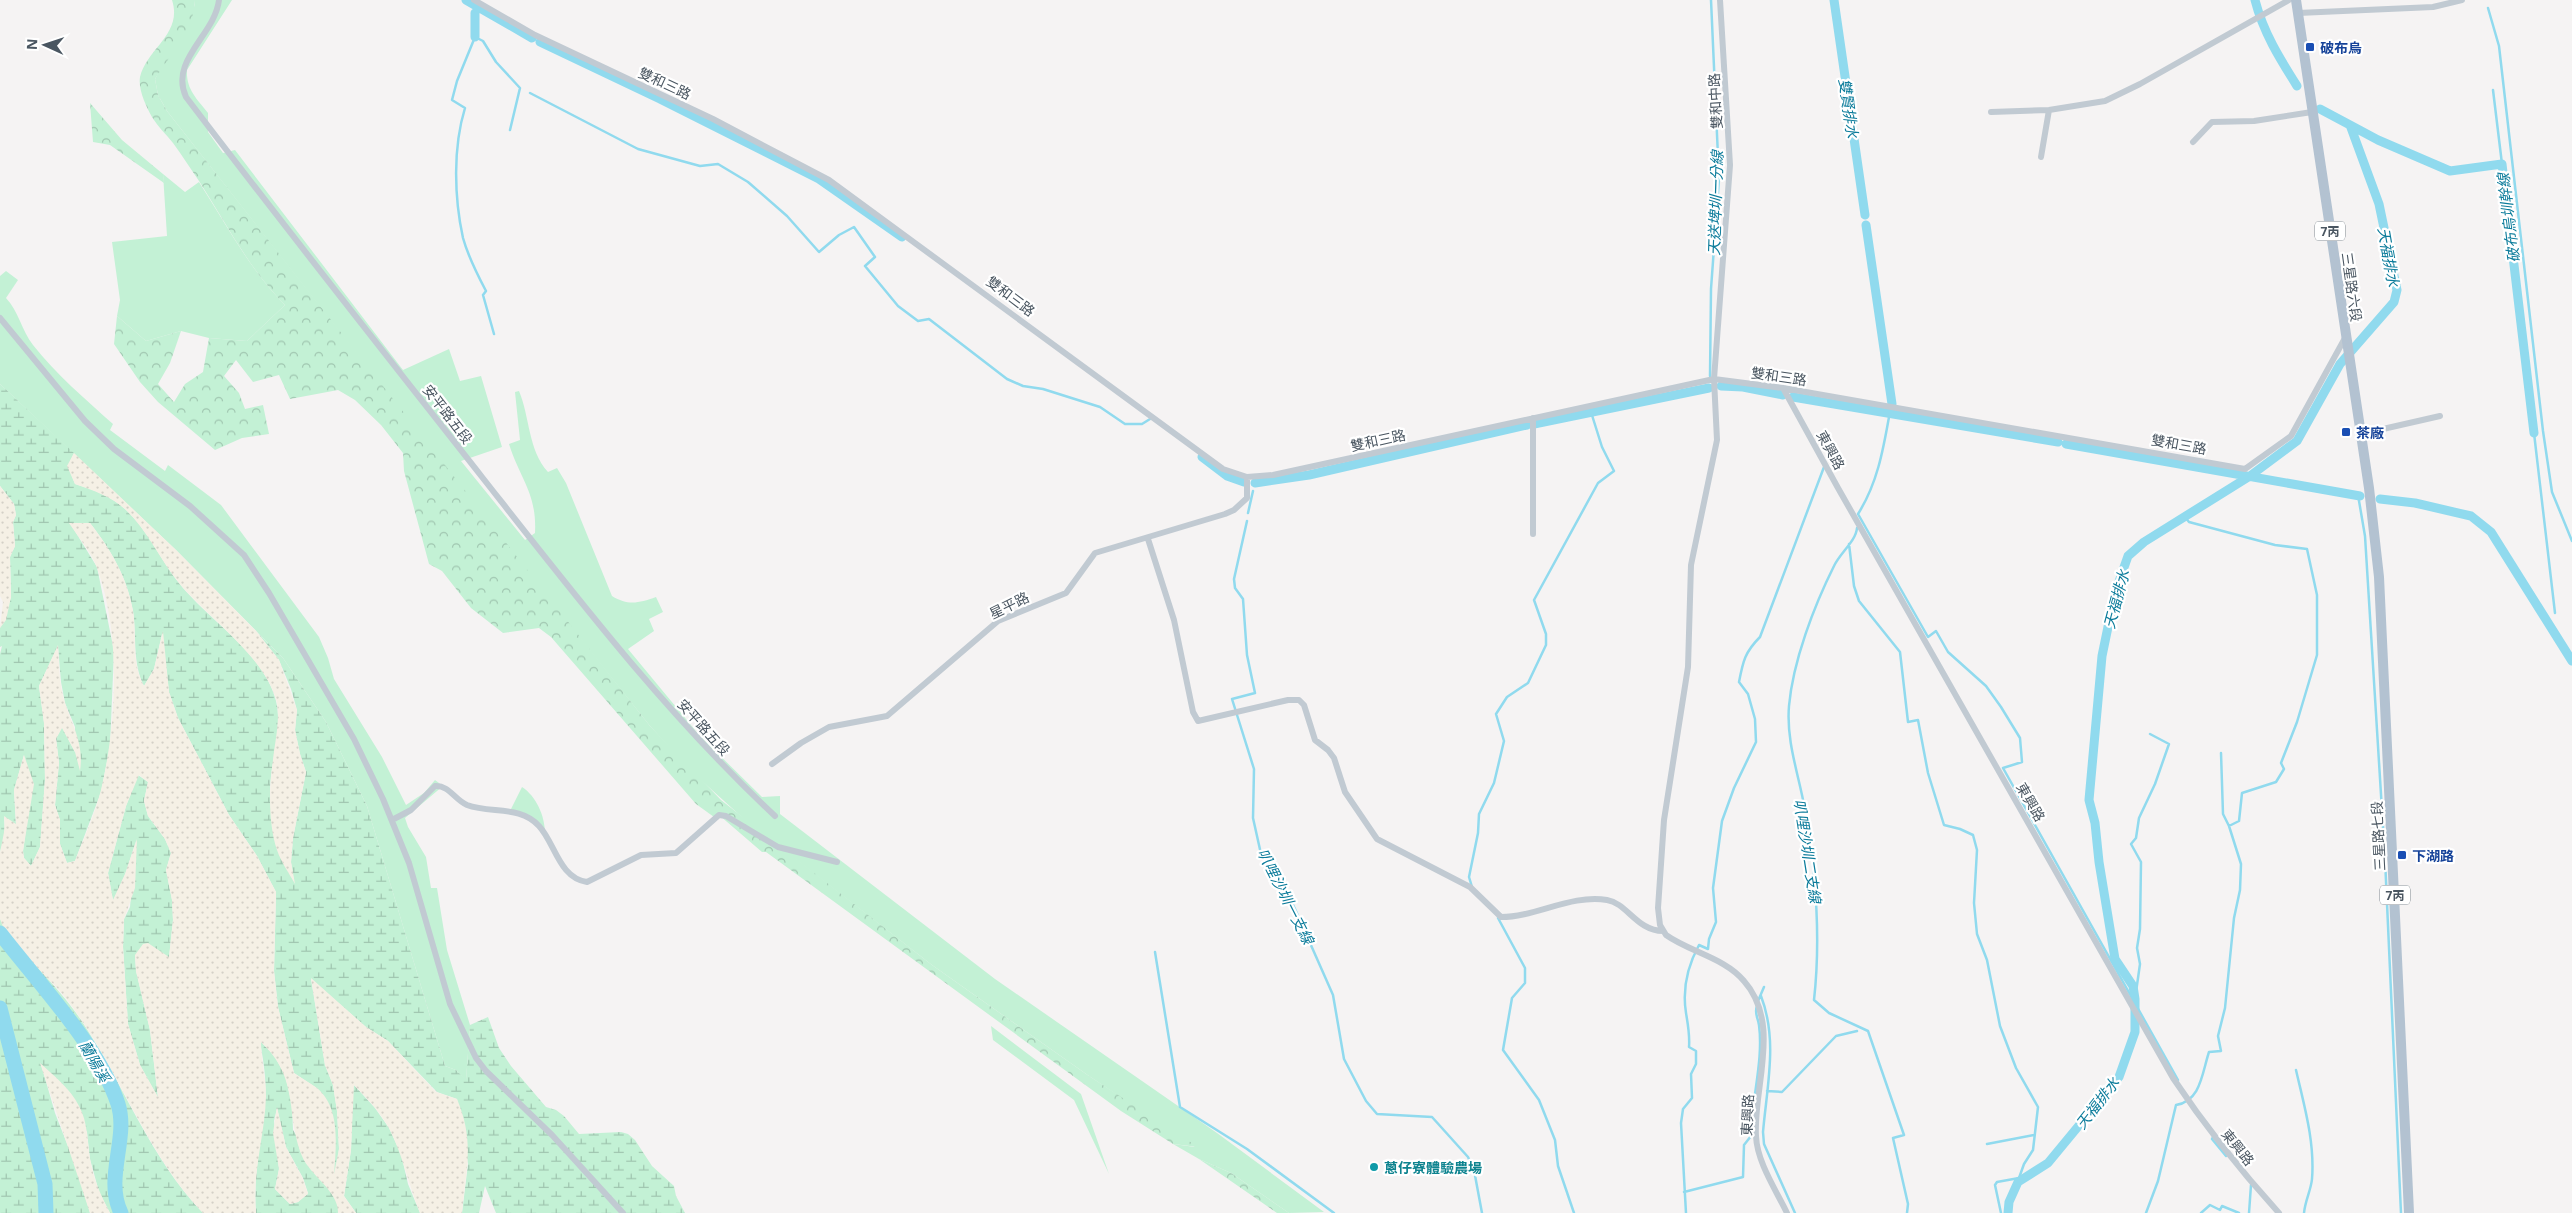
<svg xmlns="http://www.w3.org/2000/svg" width="2572" height="1213" font-family="'Noto Sans','Noto Sans TC',sans-serif">
  <style>
    .grass { fill: #c3f1d5 }
    .forest { fill: url(#forest-crowns) }
    .wetland { fill: url(#wetland-marsh); fill-rule: evenodd }
    .sand { fill: url(#sand-dots); fill-rule: evenodd }
    .lines { fill: none; stroke-linecap: round; stroke-linejoin: round }
    .stream { stroke: #90daee; stroke-width: 2.5 }
    .canal { stroke: #90daee; stroke-width: 9 }
    .river { stroke: #90daee; stroke-width: 15 }
    .minor { stroke: #c1cad2; stroke-width: 6 }
    .primary { stroke: #b3c2d1; stroke-width: 10 }
    .transit-dot { fill: #1a4fb4; stroke: #fff; stroke-width: 2 }
    .culture-dot { fill: #0f9aa8; stroke: #fff; stroke-width: 2 }
    .labels { text-anchor: middle; dominant-baseline: central; stroke-width: 4.5; stroke-linejoin: round; paint-order: stroke }
    .shield { fill: #fff; stroke: #808990; stroke-width: 1 }
    .shield-label { font-size: 12px; font-weight: bold; fill: #4a5661 }
    .transit-label { font-size: 14px; font-weight: bold; fill: #164399; stroke: #fff; text-anchor: start }
    .street-label { font-size: 14px; fill: #4a5661; stroke: #fff }
    .culture-label { font-size: 14px; font-weight: bold; fill: #0d838f; stroke: #fff; text-anchor: start }
    .water-label { font-size: 15px; font-style: italic; fill: #0c7c9b; stroke: #fff }
  </style>
  <defs>
    <pattern id="forest-crowns" width="20" height="18" patternUnits="userSpaceOnUse" patternTransform="scale(1.25)"><rect width="20" height="18" fill="#c3f1d5"/><path d="M2 6a3 3 0 1 1 6 0M12 15a3 3 0 1 1 6 0" fill="none" stroke="#a0c6b0"/></pattern>
    <pattern id="wetland-marsh" width="20" height="14" patternUnits="userSpaceOnUse" patternTransform="scale(1.25)"><rect width="20" height="14" fill="#c3f1d5"/><path d="M1 5h8M5 5V1M11 12h8M15 12V8" fill="none" stroke="#a0c6b0"/></pattern>
    <pattern id="sand-dots" width="8" height="8" patternUnits="userSpaceOnUse" patternTransform="scale(1.25)"><rect width="8" height="8" fill="#f5f0e5"/><path d="M2 2h.1M6 6h.1" fill="none" stroke="#d4d0c7" stroke-width="1.8" stroke-linecap="round"/></pattern>
  </defs>
  <rect width="100%" height="100%" fill="#f5f3f3"/>
  <path class="grass" d="M195 0H232L187 70C186 89 196 98 208 113V132L223 153 235 150 403 370 449 349 460 381 481 376 502 447 461 461 525 540 535 533C537 493 520 479 509 444L520 440 515 392 519 391C530 417 528 450 548 472L557 468 566 483 612 596C628 606 639 603 656 597L663 612 649 619 654 631 628 649 700 736 762 797 780 796V814L995 979 1217 1133 1324 1212 1289 1213 1231 1173 1199 1159 1173 1144 1195 1147 1089 1076 932 965 744 819 692 772 650 726 525 569 167 111 158 95 155 79 195 5Z
    M163 174 185 192 199 182C226 224 250 270 285 305L247 341 209 338 181 331 146 341 117 316 120 300 112 242 167 236Z
    M6 271 18 280 6 298C18 310 22 331 33 345 56 374 86 400 113 424L110 430 165 471 168 465 221 505 319 637 328 658 334 679 382 757 406 805 424 793 435 780 443 786 405 818 408 827 426 857 431 888H437L447 950 470 1025 466 1081 456 1070 445 1066 367 806 326 722 283 658 176 550 0 384V276Z
    M522 787C536 796 545 816 545 833L539 825 510 811Z
    M991 1026 1081 1094 1109 1174 1074 1100 993 1040Z"/>
  <path class="forest" d="M172 0H195C195 28 169 56 155 79L158 95 167 111 650 726 721 800 932 965 1089 1076 1198 1147 1173 1144 1121 1111 766 852H762L719 815 714 817 696 804 551 637 539 628 503 633 471 608 442 571 429 564 404 471 403 453 381 425 355 400 338 390 290 399 279 375 253 382 236 360 224 376 239 393 245 409 263 405 269 434 242 438 215 450 158 402 140 382 114 344 117 316 146 341 181 331 170 363 158 384 174 402 185 384 203 372 209 338 247 341 285 305C249 269 226 223 199 181 190 168 182 155 173 143 166 134 158 127 152 117 146 106 138 90 140 77 147 48 183 34 172 0Z
    M90 103 122 140 163 174 164 183 110 145 93 142Z
    M1199 1159 1231 1173 1289 1213H1277Z"/>
  <path class="wetland" d="M0 384 74 453 68 466 75 484C94 490 111 496 125 509 148 530 160 559 179 583 208 620 264 653 276 701 283 730 270 762 270 792 270 825 282 852 294 882L291 862 293 838 306 772 300 754 295 730 297 710 291 689 279 660 256 631 283 658 326 722 367 806 445 1066 456 1070 466 1080 470 1025 488 1017 499 1048 511 1066 546 1107 556 1110 564 1116 579 1134 621 1132 628 1134 635 1140 652 1166 674 1186 676 1196 685 1213H496L485 1186 479 1213H462L468 1164 457 1099 437 1092 388 1041 366 1027 311 979 325 1065 333 1085 337 1111 339 1149 333 1186 318 1089 294 1073 278 1007 274 971 276 892 257 856 229 815 178 718 169 692 162 634 154 669 144 686C132 662 137 637 133 611 127 577 111 550 90 523H70L97 567 114 651 110 746 101 792 75 861 67 863 60 844V820L55 805 59 763 56 738 62 727 75 752V727L65 703 61 682 58 646 39 686 44 723 45 780 40 847 31 866 24 858 23 851 28 814 24 755 14 790 16 825 4 817 5 834 0 852V654L2 646 0 647V628L11 597 10 557 15 546 13 522 16 515 14 504 0 486Z
    M138 775 148 782 144 801 148 816 165 839 171 853 166 870 172 900 173 920 169 958 135 955 136 971 150 1030 158 1098 140 1065 128 1024 123 947 124 919 130 907 136 841 125 875 113 901 108 873 126 806Z
    M0 919C23 957 57 984 81 1020 123 1083 150 1158 203 1213H110L99 1192 90 1159 87 1132 41 1064 55 1113 78 1172 90 1213H0Z
    M260 1041 274 1055 285 1075 292 1104 293 1130 338 1202V1213H256C253 1174 262 1137 265 1099 267 1080 263 1060 260 1041ZM277 1108 286 1147 303 1178 308 1193 298 1202 290 1204 275 1189 279 1169 274 1121Z
    M353 1084 375 1108 389 1128 401 1154 408 1184 420 1213H356L344 1196 351 1150Z"/>
  <path class="sand" d="M74 453 176 550 256 631 279 660 297 710 295 730 300 754 306 772 293 838 291 862 295 884C289 873 281 862 277 850 268 823 269 788 273 760 275 741 280 722 277 703 267 658 208 618 179 583 160 560 148 531 126 510 111 496 94 491 75 484L67 466Z
    M0 486 14 504 16 515 13 522 15 546 10 557 11 597 6 620 0 628 3 602 0 596Z
    M69 523H90C111 550 127 577 133 611 137 637 131 663 144 686L154 669 163 631 169 692 178 718 229 815 257 856 276 892 274 971 278 1007 294 1073C301 1078 310 1083 317 1088 341 1108 336 1147 334 1174L339 1149 337 1111 333 1085 325 1065 311 978 366 1027 388 1041 436 1092 457 1099C475 1142 466 1168 462 1213H420C409 1186 403 1156 390 1130 381 1113 367 1098 354 1085L351 1150 344 1196 356 1213H338C339 1191 310 1176 302 1156 285 1112 300 1079 261 1042 261 1060 266 1078 266 1096 265 1136 252 1171 256 1213H203C143 1150 118 1064 64 996 51 979 3 938 0 918 0 905 0 866 0 853 2 840 6 830 4 816L16 824 14 790 24 755 34 784 23 851 24 858 31 866 40 847 45 780 44 723 39 686 58 645C59 664 59 685 65 703 73 728 84 743 80 771L75 752 62 728 56 739 59 763 55 805 60 820V844L67 863 75 861C84 838 95 814 101 790 117 723 121 633 97 568 92 553 78 537 69 523ZM139 775 148 782 144 801 148 816 165 839 171 853 166 870 172 900 173 920 169 957 148 943 143 944 135 955 136 971 150 1030 158 1097 140 1065 128 1024 123 947 124 919 135 888 137 839 125 874 113 900 108 873 126 806Z
    M40 1063C54 1076 70 1088 79 1106 88 1122 87 1141 90 1159 93 1178 101 1196 110 1213H90Z
    M277 1107 286 1147 303 1179 308 1194 298 1202 290 1204 275 1189 279 1169 273 1133Z"/>
  <g class="lines">
    <path class="stream" d="M2488 8 2499 46 2543 431 2552 492 2572 541
      M2493 90 2502 164
      M530 93 638 149 700 166 718 164 748 182 787 216 819 252 839 235 854 227 875 257 865 266 898 306 918 321 929 319 1007 379 1023 386 1043 389 1100 407 1125 424H1142L1150 419
      M494 334 483 295 486 291C477 274 468 256 463 238 454 197 453 147 465 108L452 100 457 81 475 37 483 41 496 62 520 88 510 130
      M1710 376 1711 289 1719 179 1711 0
      M1889 417C1883 451 1877 484 1858 514L1928 637 1936 631 1948 652 1986 686 2001 707 2020 738 2022 762 2003 768 2178 1080
      M2534 433 2555 613
      M2358 495 2365 536 2385 859 2401 1213
      M1248 513 1253 491
      M1247 521 1234 579 1235 588 1243 599 1247 655 1255 693 1232 699 1254 769 1253 818 1261 854 1282 882 1295 909 1333 995 1344 1059 1366 1101 1377 1114 1432 1117 1468 1157 1474 1170 1482 1213
      M1857 528C1856 541 1840 553 1834 566 1814 606 1793 661 1789 706 1786 742 1799 775 1805 810 1816 873 1821 937 1814 1000L1829 1013 1868 1031 1904 1135 1893 1138 1908 1204 1907 1213
      M1849 544 1854 586 1859 601 1900 652 1908 722 1918 720 1928 773 1944 825 1960 829 1973 835 1977 850 1974 903 1977 934 1987 960 2000 1026 2016 1068 2038 1107 2033 1150 2024 1164 2019 1178 1997 1182 1995 1185 2001 1213
      M2221 753 2223 814 2229 826
      M1472 887 1469 877 1478 833 1479 814 1494 783 1504 741 1496 714 1507 697 1528 683 1546 645V634L1534 600 1598 483 1614 471 1602 447 1591 412
      M1498 918 1525 968V983L1512 998 1503 1050 1539 1100 1555 1140 1558 1166 1574 1213
      M1155 952 1180 1107 1247 1149 1334 1213
      M1761 996C1778 1040 1767 1086 1763 1132L1764 1144 1795 1213
      M2135 999 2140 964 2137 948 2140 929 2141 862 2131 844 2136 838 2139 818 2155 784 2169 744 2150 734
      M1758 1001 1764 987
      M2296 1070C2304 1105 2315 1142 2312 1179 2311 1190 2305 1201 2304 1213
      M1767 1091 1782 1092 1836 1036 1857 1031
      M1755 1094C1758 1072 1762 1048 1759 1025 1758 1018 1754 1013 1757 1006
      M2213 1137 2212 1139 2226 1156
      M1987 1144 2034 1135
      M1684 1192 1743 1177 1744 1145 1751 1136 1753 1117
      M1686 1213 1681 1123 1683 1109 1692 1098 1691 1074 1696 1064V1051L1689 1047C1690 1035 1688 1025 1686 1013 1682 988 1687 967 1699 945L1708 949 1709 939 1716 922 1713 888 1722 821 1734 788 1756 742 1755 719 1748 694 1739 682C1743 661 1745 652 1760 637L1824 467
      M2146 1213 2158 1181 2176 1105C2201 1101 2202 1073 2209 1052L2221 1051 2218 1036 2225 1008 2234 918 2240 890 2241 864 2229 826 2239 821 2242 793 2276 782 2284 769 2281 763 2297 722 2317 655V595L2307 549 2275 545 2189 522 2185 517
      M2201 1213 2210 1205 2220 1210 2222 1206 2239 1213
      M2249 1213 2251 1185"/>
    <path class="canal" d="M466 0 532 38
      M1834 0 1865 215
      M2255 0C2263 32 2280 59 2297 86
      M475 13V37
      M540 42 660 99 819 179 902 237
      M2350 125 2378 140 2450 171 2502 164 2534 433
      M1866 225 1892 404
      M1721 386 1743 387 1783 395
      M1793 397 2058 442
      M1534 424 1709 388
      M2066 444 2360 496
      M1202 457 1227 476 1244 482
      M1255 483 1309 475 1527 425
      M2380 499 2415 503 2471 516 2491 532 2572 661
      M2008 1213 2009 1202 2018 1182 2048 1163 2119 1077 2135 1032V999L2133 986 2115 959 2099 862 2095 823 2089 800 2102 656 2115 593 2128 556 2144 542 2250 476 2297 441 2340 364 2394 302 2397 290 2379 204 2350 125 2320 109"/>
    <path class="river" d="M0 933C37 981 100 1048 118 1104 129 1138 104 1178 121 1213
      M0 1008 45 1184 46 1213"/>
    <path class="minor" d="M219 0C215 35 169 60 186 97 283 225 383 351 482 477 574 594 666 714 775 816
      M474 0 535 35 713 119 829 180 1223 469 1247 477 1273 475 1714 379 1783 388 2245 469 2291 436 2345 338
      M1720 0 1730 165 1714 379 1717 440 1691 565 1688 667 1664 820 1658 908 1660 925 1666 935C1690 952 1725 958 1744 981 1782 1024 1753 1087 1756 1136 1757 1162 1776 1190 1787 1213
      M2298 13 2433 7 2462 0
      M1991 112 2049 110 2105 101 2140 84 2289 0
      M2193 142 2212 122 2254 121 2312 112
      M2041 157 2049 110
      M0 318 85 421 114 449 190 506 244 555 269 593 354 739 383 799 409 863 450 1004 476 1058 486 1071 552 1135 623 1213
      M1783 388 1838 488 2173 1078C2205 1126 2240 1170 2279 1213
      M2361 434 2440 416
      M1533 534V418
      M1148 539 1174 620 1193 712 1198 721 1288 700H1299L1304 705 1315 740 1328 750 1334 758 1345 792 1377 839 1470 887 1501 917C1536 917 1571 894 1607 900 1627 903 1637 931 1663 931
      M772 764 801 743 829 727 887 716 998 621 1066 593 1095 553 1225 514 1234 510 1247 498V477
      M392 820 411 810 435 786C449 785 455 800 467 805 491 814 520 805 539 826 555 843 559 878 587 882L641 855 676 853 719 815 726 816 778 847 837 862"/>
    <path class="primary" d="M2296 0 2369 488 2379 577 2409 1213"/>
  </g>
  <g class="transit-dot">
    <rect x="2305" y="42" width="10" height="10" rx="2.5"/>
    <rect x="2341" y="427" width="10" height="10" rx="2.5"/>
    <rect x="2397" y="850" width="10" height="10" rx="2.5"/>
  </g>
  <circle class="culture-dot" cx="1374" cy="1167" r="5"/>
  <g class="labels">
    <g class="shield">
      <rect x="2315" y="221.5" width="30" height="19" rx="4"/>
      <rect x="2380" y="885.5" width="30" height="19" rx="4"/>
    </g>
    <g class="shield-label">
      <text x="2330" y="231">7丙</text>
      <text x="2395" y="895">7丙</text>
    </g>
    <g class="transit-label">
      <text x="2320" y="47">破布烏</text>
      <text x="2356" y="432">茶廠</text>
      <text x="2412" y="855">下湖路</text>
    </g>
    <g class="street-label">
      <text transform="translate(665 83) rotate(25)">雙和三路</text>
      <text transform="translate(1715 101) rotate(-93)">雙和中路</text>
      <text transform="translate(2352 287) rotate(82)">三星路六段</text>
      <text transform="translate(1011 296) rotate(37)">雙和三路</text>
      <text transform="translate(1779 376) rotate(8)">雙和三路</text>
      <text transform="translate(448 414) rotate(52)">安平路五段</text>
      <text transform="translate(1378 440) rotate(-12)">雙和三路</text>
      <text transform="translate(2179 444) rotate(10)">雙和三路</text>
      <text transform="translate(1831 450) rotate(61)">東興路</text>
      <text transform="translate(1009 605) rotate(-26)">星平路</text>
      <text transform="translate(704 727) rotate(48)">安平路五段</text>
      <text transform="translate(2031 802) rotate(60)">東興路</text>
      <text transform="translate(2378 836) rotate(-93)">三星路七段</text>
      <text transform="translate(1747 1115) rotate(-87)">東興路</text>
      <text transform="translate(2238 1147) rotate(51)">東興路</text>
    </g>
    <g class="culture-label">
      <text x="1384" y="1167">蔥仔寮體驗農場</text>
    </g>
    <g class="water-label">
      <text transform="translate(1849 108) rotate(82)">雙賢排水</text>
      <text transform="translate(1715 203) rotate(-88)">天送埤圳一分線</text>
      <text transform="translate(2508 218) rotate(-97)">破布烏圳幹線</text>
      <text transform="translate(2389 257) rotate(80)">天福排水</text>
      <text transform="translate(2116 599) rotate(-75)">天福排水</text>
      <text transform="translate(1808 851) rotate(81)">叭哩沙圳二支線</text>
      <text transform="translate(1286 896) rotate(63)">叭哩沙圳一支線</text>
      <text transform="translate(95 1061) rotate(60)">蘭陽溪</text>
      <text transform="translate(2097 1103) rotate(-52)">天福排水</text>
    </g>
  </g>
  <g transform="translate(45 45) rotate(273)" stroke="#ffffff" stroke-width="4" paint-order="stroke">
  <path d="M0-4L9 19L0 12L-9 19Z" fill="#4a5661"/>
  <text y="-8" font-size="14" font-weight="bold" text-anchor="middle" fill="#4a5661">N</text>
  </g>
</svg>
